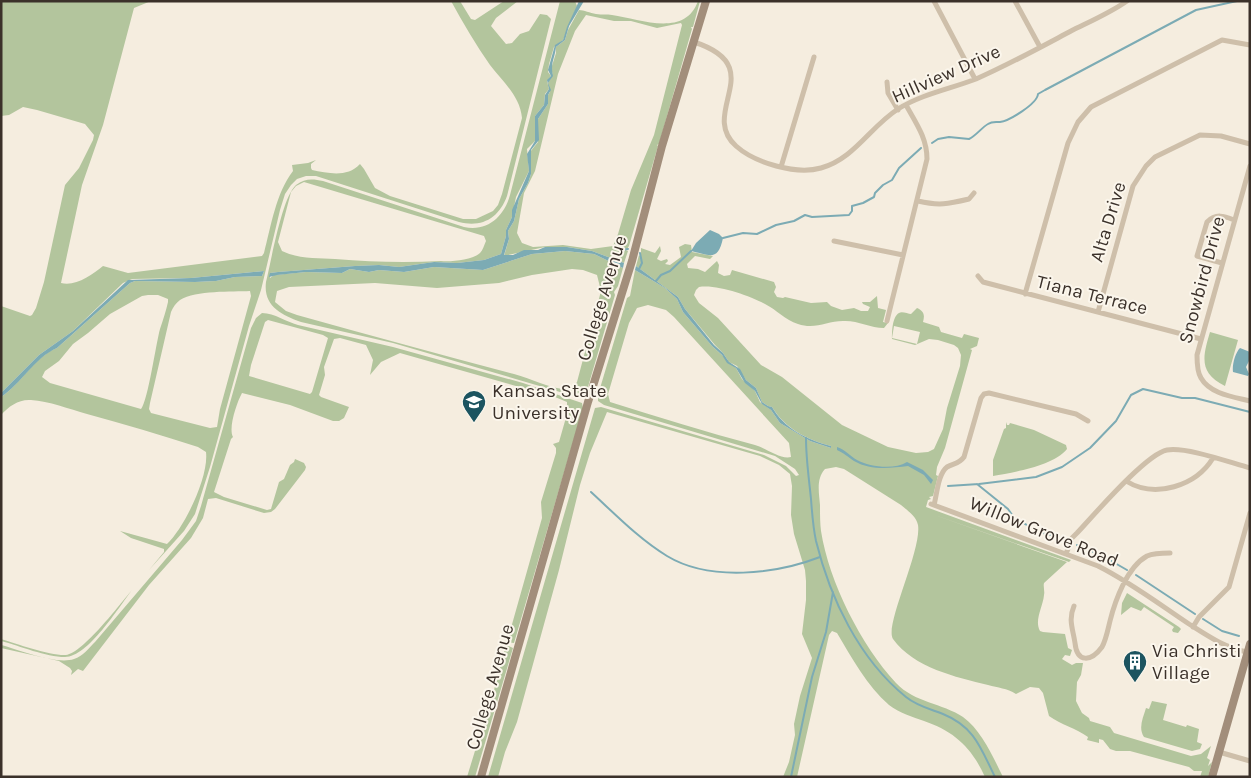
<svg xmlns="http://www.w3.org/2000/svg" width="1251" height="778" font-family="Karla,sans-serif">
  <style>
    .green { fill: #b3c59d; fill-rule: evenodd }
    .water { fill: #7cabb4 }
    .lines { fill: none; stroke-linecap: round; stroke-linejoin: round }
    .stream { stroke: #7cabb4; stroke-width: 2 }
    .street { stroke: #cebfaa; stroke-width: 5 }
    .secondary { stroke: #a28e7b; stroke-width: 8 }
    .labels { text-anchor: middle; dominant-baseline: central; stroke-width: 4; stroke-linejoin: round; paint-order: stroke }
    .street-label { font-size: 19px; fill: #3b312a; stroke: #fbf6ec }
    .poi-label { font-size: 19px; fill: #3b312a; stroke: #fbf6ec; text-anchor: start }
  </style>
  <rect width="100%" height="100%" fill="#f5eddf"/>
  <path class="green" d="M1 1H151L134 8 103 125 82 185 61 283C75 287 92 275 103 266L128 273 262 256 264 253C271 226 276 193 293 171L292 165 308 163 316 160 311 164V168L312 170C328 173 347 178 360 164L364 169 375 188 390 196 463 219H476L493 211 498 205 502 194 522 118C520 96 503 82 490 65 476 45 463 23 451 1H460L471 19 475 20 504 1H518L496 18 491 26 506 44 512 43 520 34 529 31 540 14 547 15 551 19 507 196C499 218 482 228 459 222L316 176H306L297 179 291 185 285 194 280 210 261 290 249 326 210 467 195 514 184 531 149 570 164 552V549L131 538 120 531 167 544C185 527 209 476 206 452L198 447C161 435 124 424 87 414 69 409 49 401 31 400 19 399 9 406 1 415V397C21 384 35 356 57 348L130 283 135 281 195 282 216 281 235 277 262 276 264 271 191 278 132 279 123 283 73 331 39 355 1 393V306L30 316 32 315 36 308 44 282 65 185 79 168 93 140 94 135 85 124 37 110 23 107 9 115 1 116ZM250 291 251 296 220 409 217 427 210 428 151 413 149 409 150 403 171 312C173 307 176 303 180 300 196 290 232 292 250 291ZM148 295H158L168 299V302C166 311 163 320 160 329 156 343 148 401 141 409L50 383 42 377 45 371 59 361 73 344 88 333 110 314 142 296Z
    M560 1H575L577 6 563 40 554 47 549 64 548 72 551 76 547 81 549 89 545 94 544 105 535 116V141L527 149 529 171 516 197 512 217 506 230V236L501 254 484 260 457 263 434 262 399 267 379 265 355 266 278 272 270 273V278L274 275 306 272 342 273 350 269 369 272 379 270 404 272 434 267 483 270 532 254 565 251 594 254 623 268 618 286 614 292 615 295 585 397H577L393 343 301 322C281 315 263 306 266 282 271 262 282 197 296 185 305 178 313 179 323 181L464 227C487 232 504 217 510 195ZM304 182 484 236 486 241C484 245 483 250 480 253 473 260 451 262 441 261 405 263 371 262 335 259 318 258 298 259 282 251L278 242 291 192 296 186ZM572 269 583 270 597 275 601 291 577 382 572 389C553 391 533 379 514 374 441 355 369 335 297 315L286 311 275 302 277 291 289 287 375 283 437 288 499 283 532 275Z
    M698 1H700L693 27H691L692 29 659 144 657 145 658 146 629 246 627 249H623L628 251 624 263 592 251 567 247H545L504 256 509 239 508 231 514 221 519 199 528 183 531 174 530 152 538 142V119L548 104V95L550 92 548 83C551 77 554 75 551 69L556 53V47L565 40 568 30 579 10C584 10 590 13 596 14 602 15 607 14 612 15 640 19 685 38 698 1ZM586 15 614 21H631L657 28 681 23 682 25 654 135 631 190 618 234 613 246 591 249 563 245 533 247 522 243 517 233 524 193 535 171 558 74 575 31Z
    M685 244 691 245 692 252 713 256 710 259 695 256 687 264 688 268 698 269 705 272 717 261 719 265 718 273 724 276 730 275 732 270 774 282 776 287 774 292 777 297 783 298 785 297 811 303 827 302 831 306 842 310 854 308 861 311H868L870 307 863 304 862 302H870L877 296 878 308 886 310 883 322 888 323 884 328C870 328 857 320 843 321 827 321 815 330 798 324 785 320 777 310 765 304 750 296 717 284 699 287L696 290 694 295 699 303 718 318 761 365 782 377 842 425 888 447 916 453 928 452 934 449 943 429 947 408 960 366 961 355 958 348 954 345 938 340 929 339 915 345 892 339C892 332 892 317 899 313 902 311 908 314 911 314L917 308C924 311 925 315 923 322L939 327 941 332 962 338 964 334 979 338 977 346 970 349 972 350 945 448 937 467 936 475 938 476 933 496 929 497 931 499 928 500 926 507 1071 560 1069 562 926 512 1067 562 1044 583C1043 587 1045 591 1044 595 1043 607 1034 620 1040 631L1043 632 1065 634 1068 648 1072 650 1070 656 1065 655 1062 659 1072 665 1076 663H1083L1081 675 1077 682 1076 701 1082 713 1089 718 1090 721 1110 727 1114 733 1191 756 1201 754 1211 746 1207 758 1210 760 1208 766 1212 762 1208 777H1200L1202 771H1194L1189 767 1130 751H1116L1110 749 1103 740 1099 739V743L1087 740 1088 737C1076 728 1061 725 1049 716L1043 693 1039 688 1030 687 1016 694C1007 688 998 688 988 685 956 677 914 668 893 639 884 626 922 550 918 525 916 516 908 511 901 505L844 469 836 467 825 469C816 479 819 492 820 505 820 514 820 523 821 531 829 582 861 645 896 683 915 703 942 703 963 717 982 731 993 757 1003 777H985C972 748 954 731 924 721 913 717 899 713 889 705 867 686 852 658 837 633L832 631 829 635 797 777H783L789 762 795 735 794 724 800 696 812 658 802 634 806 600V581L805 570 794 534 791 515 792 486 790 474 779 465 760 456 607 412 590 453 580 485 559 570 517 722 505 752 498 777H488L595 408 601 407 764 455 786 466 796 476 799 475 795 469 775 456 604 405 598 401V395L627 298 630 296 635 270 665 288 677 299 683 312 712 346 736 368 742 379 755 391 760 402 771 410 780 423 810 441 831 448V446C807 440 785 428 772 407L768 406 762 402 756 388 746 380 737 366 729 362 723 353 715 345 685 309 678 297 636 266 639 255 641 257V248L655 253 660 246 661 251 657 259 661 261 667 259 668 261 665 264 670 265 681 257 679 247ZM648 305 666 310 674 317 789 443 791 457C781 460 766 448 755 445 706 432 658 417 610 402L608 394 629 323 637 308ZM894 326 920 332 917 344 892 338Z
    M262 313C275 313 286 322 298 325L393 347 523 383 582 403 583 408 514 643 507 642 542 518 541 502 556 453V448L553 444 559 442 567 414V402L555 397 400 353 381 362 370 375 373 360 366 345 340 338 334 339 324 367 325 375 319 395 321 397 349 407 344 418 339 421H333L290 405 242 393C237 402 228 428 233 437L231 439 214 492 224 497 267 510 271 509 279 482 284 479 290 465 294 462 295 459 304 463 306 467 305 470 275 509 271 512 264 513 216 498 208 499 203 518 191 538 149 585 83 671 78 669 71 675 72 671 70 668 59 661 1 648V645C20 650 56 665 74 659 83 656 89 648 95 642L182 540 196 521 201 506 251 328 256 318ZM268 320 323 335 328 338 312 392 310 394 249 376 251 365 265 322Z
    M1210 332 1238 340 1225 386C1198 373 1203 356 1210 332Z
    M1006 422 1007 425H1009L1010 423 1034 430 1066 445 1067 449C1053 466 1015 472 993 476V460L1004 429 1006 428Z
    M132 590C119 607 88 657 65 657 46 657 20 646 1 641V639C17 644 51 656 66 655 83 653 120 604 132 590Z
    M1127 593 1179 627 1181 629 1178 633 1173 632 1172 630 1174 627 1144 607 1141 611 1131 607 1121 615 1122 603Z
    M506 645 513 648 475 777H467L478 741 482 735Z
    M1152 701 1167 704 1163 720 1186 727 1187 725 1199 729 1197 742 1202 744 1200 749 1192 751 1144 737C1138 728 1143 718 1146 708L1149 709Z"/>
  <path class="water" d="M579 1H584L569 26 565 40 556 47C555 58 550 63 553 76L548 83 551 90 548 95V104L538 119 539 140 531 150V174L528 183 519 199 514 221 508 231 509 239 504 255H513L524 250H538L545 247H567L592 251 624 263 623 268 594 254 565 251 532 254 483 270 434 267 404 272 379 270 369 272 350 269 342 273 306 272 277 275 269 277 270 273 278 272 355 266 379 265 399 267 434 262 457 263 484 260 501 254 506 236V230L512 217V210L529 171 527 154 535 141V116L544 105 545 95 549 89 547 80 551 76 548 70 555 45 563 40 567 27Z
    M710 230 719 234 723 238C718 262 710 255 691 251L696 243Z
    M636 266 678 297 685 309 714 345 723 353 729 362 740 369 746 380 756 388 762 402 768 406 772 407C784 428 807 440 831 446V448L810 441 780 423 771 410 762 404 755 391 745 383 736 368 727 363 722 355 712 346 683 312 677 299 665 288 635 270Z
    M264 271 262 276 235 277 216 281 195 282 135 281 130 283 57 348C34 358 21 384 1 397V393L39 355 73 331 128 280 191 278Z
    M1240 348 1250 352V359L1246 367 1249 374 1248 376 1233 372C1232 365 1235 353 1240 348Z
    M837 447C846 450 850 456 857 460 870 467 894 470 907 462L923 470 933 480 931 484 924 475 908 466C891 468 871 471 854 461 848 457 844 453 837 450Z"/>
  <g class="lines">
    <path class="stream" d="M932 143 938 139 949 137 969 139C977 135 981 128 988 124 992 121 996 122 1000 122 1009 121 1037 104 1038 94L1045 90 1196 10 1237 1
      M723 238 743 233 757 234 776 225 794 221 805 215 812 217 849 215 852 211V206L863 203 874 197 875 193 883 185 892 180 899 168 921 148
      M615 261 621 250 628 249
      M639 269 642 263 640 253
      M656 281 661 275 670 271 691 251
      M806 438C806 459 809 479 811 499 812 513 813 527 816 541 830 598 859 659 906 697 917 706 930 709 943 714 975 727 981 749 995 777
      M977 484 1008 509 1015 519 1043 533 1059 537 1068 542
      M948 486 979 484 1036 477 1062 467 1090 448 1116 421 1131 395 1143 389 1182 398H1195L1250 412
      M591 492C615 514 639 539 667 556 710 582 776 574 820 557
      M1077 545 1101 555 1127 570
      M1136 575 1195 614
      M1203 619 1222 631 1239 636
      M791 777 812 677 826 632 833 592"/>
    <path class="street" d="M934 1 975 79
      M1015 1 1040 47
      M694 42C771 67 698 112 736 146 755 163 796 175 821 168 854 159 870 127 898 109 922 94 950 89 976 79 1008 65 1039 48 1071 31 1089 22 1110 13 1127 1
      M887 82 888 93 898 110
      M1250 166 1197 355C1197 362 1197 372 1201 378 1210 394 1234 397 1250 401
      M781 167 814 57
      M918 201C939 206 948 204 969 199L974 193
      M834 241 903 255
      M1222 263 1197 256 1207 222C1216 213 1224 216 1234 220
      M978 276 983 282 1201 339
      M1025 294 1068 143 1078 122 1091 107 1222 40 1250 45
      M1098 312 1133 186 1146 166 1155 157 1200 135 1221 136 1250 144
      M887 321 927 159C927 138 916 123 906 105
      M1126 481C1155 499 1196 486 1213 458
      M931 504 1098 566C1130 582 1159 604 1189 624 1208 636 1225 648 1247 652
      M934 505C937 494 938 474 947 467 954 463 959 464 964 457L981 398 984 394 989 393 1076 414 1088 421
      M1066 554 1072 538 1077 533C1094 515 1146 454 1167 450 1188 447 1228 462 1250 468
      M1074 606C1068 620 1073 629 1075 643 1077 663 1091 662 1102 647 1106 640 1108 629 1110 621 1115 601 1127 567 1147 556 1154 553 1163 553 1170 553
      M1193 627 1199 617 1229 587 1250 513
      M1219 752 1250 761"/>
    <path class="secondary" d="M481 777 588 402 632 261 662 146 706 1
      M1212 777 1250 644"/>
  </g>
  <defs>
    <g id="university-pin" transform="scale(1.25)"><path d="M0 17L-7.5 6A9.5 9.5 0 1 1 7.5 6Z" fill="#1c5460" stroke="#fbf6ec"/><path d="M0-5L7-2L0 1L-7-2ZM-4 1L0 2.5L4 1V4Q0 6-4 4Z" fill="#fff"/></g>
    <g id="building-pin" transform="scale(1.25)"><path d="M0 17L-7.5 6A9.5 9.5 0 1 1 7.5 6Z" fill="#1c5460" stroke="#fbf6ec"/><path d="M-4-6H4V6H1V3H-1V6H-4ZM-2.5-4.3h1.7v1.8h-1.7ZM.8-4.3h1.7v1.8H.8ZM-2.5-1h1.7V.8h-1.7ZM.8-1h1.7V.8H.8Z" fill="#fff"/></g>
  </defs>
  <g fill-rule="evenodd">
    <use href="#university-pin" x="474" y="402"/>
    <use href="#building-pin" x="1135" y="662"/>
  </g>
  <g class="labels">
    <g class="street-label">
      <text transform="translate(946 74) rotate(-24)">Hillview Drive</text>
      <text transform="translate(1108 222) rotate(-73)">Alta Drive</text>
      <text transform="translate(1202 280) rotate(-75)">Snowbird Drive</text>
      <text transform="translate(1092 295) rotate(14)">Tiana Terrace</text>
      <text transform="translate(602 298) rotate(-73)">College Avenue</text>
      <text transform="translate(1044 532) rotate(22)">Willow Grove Road</text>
      <text transform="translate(490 687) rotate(-74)">College Avenue</text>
    </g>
    <g class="poi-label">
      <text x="492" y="391">Kansas State<tspan x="492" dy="22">University</tspan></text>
      <text x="1152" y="651">Via Christi<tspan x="1152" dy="22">Village</tspan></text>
    </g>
  </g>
  <rect width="1251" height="778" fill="none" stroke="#3b312a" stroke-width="5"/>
</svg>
